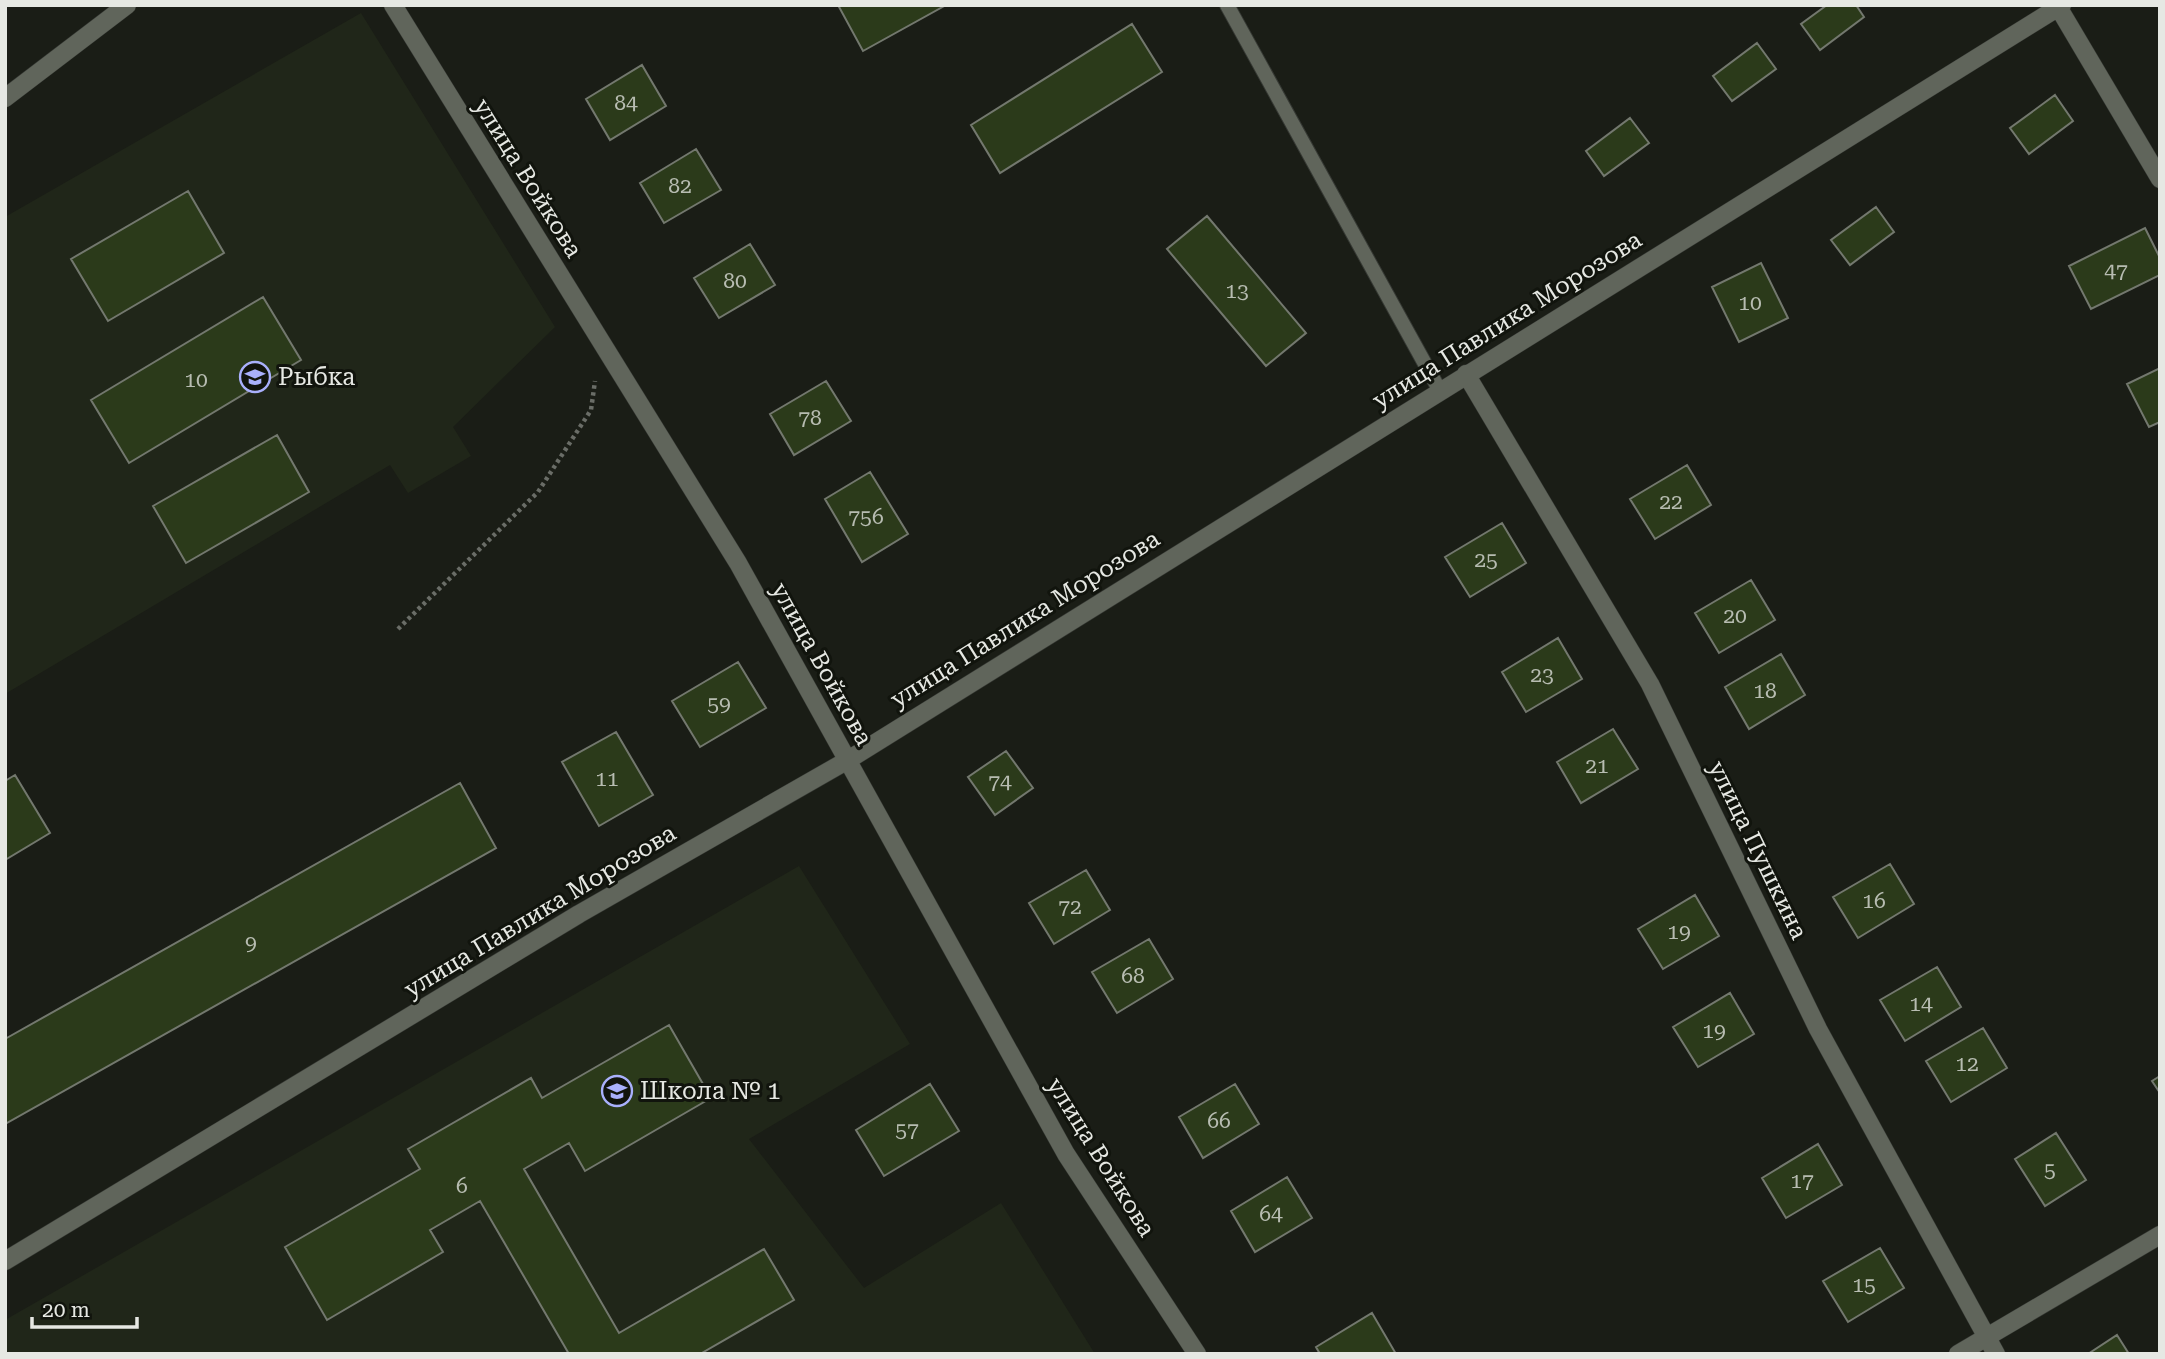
<svg xmlns="http://www.w3.org/2000/svg" width="2165" height="1359" font-family="'Roboto Serif',serif">
  <style>
    .built { fill: #202619 }
    .building { fill: #2b3a1a; stroke: #73786e; stroke-width: 2 }
    .lines { fill: none; stroke-linecap: round; stroke-linejoin: round }
    .service-casing { stroke: #363934; stroke-width: 16 }
    .minor-casing { stroke: #363934; stroke-width: 19 }
    .path { stroke: #6a6d67; stroke-width: 4.5; stroke-dasharray: 3.5 3.5; stroke-linecap: butt }
    .service { stroke: #60655b; stroke-width: 14 }
    .minor { stroke: #60655b; stroke-width: 18 }
    .labels { text-anchor: middle; dominant-baseline: central; stroke-width: 6; stroke-linejoin: round; paint-order: stroke }
    .number-label { font-size: 21px; fill: #b7bcb1 }
    .street-label { font-size: 24px; fill: #e6e8e3; stroke: #11140d }
    .poi-label { font-size: 24px; fill: #e6e8e3; stroke: #11140d; text-anchor: start }
  </style>
  <rect width="100%" height="100%" fill="#1a1d16"/>
  <path class="built" d="M361 13 555 327 453 427 471 456 408 493 390 465 5 694V217Z
    M799 866 910 1044 749 1139 864 1288 1001 1203 1095 1354H5V1320Z"/>
  <path class="building" d="M838 5H946L863 51Z
    M1827 5H1856L1864 17 1820 50 1801 24Z
    M1132 24 1162 72 1000 173 971 125Z
    M1757 43 1776 69 1732 101 1713 76Z
    M642 65 666 106 610 140 586 99Z
    M2055 95 2073 121 2029 154 2010 128Z
    M1630 118 1649 143 1604 176 1586 151Z
    M696 149 721 190 664 223 640 183Z
    M188 191 224 253 108 321 71 259Z
    M1876 207 1894 232 1850 265 1831 240Z
    M1207 216 1306 333 1266 366 1167 249Z
    M2145 228 2160 258V275L2091 309 2069 266Z
    M750 244 775 285 719 318 694 278Z
    M1761 263 1788 318 1739 342 1712 287Z
    M263 297 301 360 129 463 91 400Z
    M2160 368V422L2149 427 2127 384Z
    M826 381 851 421 794 455 770 414Z
    M277 435 309 492 186 563 153 506Z
    M1687 465 1711 505 1655 539 1630 499Z
    M870 472 908 534 862 562 825 499Z
    M1502 523 1526 563 1470 597 1445 557Z
    M1751 580 1775 620 1719 653 1695 613Z
    M1558 638 1582 679 1526 712 1502 672Z
    M1781 654 1805 695 1749 729 1725 687Z
    M738 662 766 708 700 747 672 701Z
    M1613 729 1638 769 1581 803 1557 762Z
    M616 732 653 795 599 826 562 762Z
    M1006 751 1033 788 995 815 968 777Z
    M15 775 50 833 5 860V781Z
    M460 783 496 848 5 1124V1039Z
    M1890 864 1914 904 1858 938 1833 897Z
    M1086 870 1110 910 1054 944 1029 903Z
    M1695 895 1719 936 1663 969 1638 929Z
    M1149 939 1173 979 1117 1013 1092 972Z
    M1937 967 1961 1007 1905 1041 1880 1000Z
    M1730 993 1754 1034 1698 1067 1673 1027Z
    M669 1025 711 1098 585 1171 569 1143 524 1169 619 1333 764 1249 794 1300 700 1354H569L480 1201 430 1230 443 1252 327 1320 285 1247 420 1169 408 1149 531 1078 542 1098Z
    M1983 1028 2007 1068 1951 1102 1926 1061Z
    M2160 1076V1093L2152 1081Z
    M930 1084 959 1131 884 1176 856 1130Z
    M1235 1084 1259 1124 1203 1158 1179 1117Z
    M2056 1133 2086 1180 2045 1206 2015 1159Z
    M1818 1144 1842 1185 1786 1218 1762 1178Z
    M1287 1177 1312 1218 1255 1252 1231 1211Z
    M1880 1248 1904 1288 1848 1322 1823 1281Z
    M1372 1313 1396 1354H1320L1316 1347Z
    M2117 1335 2129 1354H2088Z"/>
  <g class="lines">
    <g class="service-casing">
      <path id="service" d="M1227 5 1440 391"/>
    </g>
    <g class="minor-casing">
      <path id="minor" d="M393 5 738 563 1066 1154 1197 1354
        M2057 5 2160 179
        M5 98 127 5
        M1466 374 1650 684 1818 1029 1996 1354
        M5 1261 579 914 848 760 2062 5
        M1958 1354 2160 1235"/>
    </g>
    <path class="path" d="M398 629 538 492 591 410 595 381"/>
    <use href="#service" class="service"/>
    <use href="#minor" class="minor"/>
  </g>
  <defs>
    <g id="school-ring" transform="scale(1.575)"><circle r="9.5" fill="#11140d" stroke="#a9b0fc" stroke-width="1.5"/><path d="M0-5L7-2L0 1L-7-2ZM-4 1L0 2.5L4 1V4Q0 6-4 4Z" fill="#a9b0fc"/></g>
  </defs>
  <g fill-rule="evenodd">
    <use href="#school-ring" x="255" y="377"/>
    <use href="#school-ring" x="617" y="1091"/>
  </g>
  <g class="labels">
    <g class="number-label">
      <text x="626" y="103">84</text>
      <text x="680" y="186">82</text>
      <text x="2116" y="271">47</text>
      <text x="735" y="281">80</text>
      <text x="1237" y="291">13</text>
      <text x="1750" y="303">10</text>
      <text x="196" y="380">10</text>
      <text x="810" y="418">78</text>
      <text x="1671" y="502">22</text>
      <text x="866" y="517">756</text>
      <text x="1486" y="560">25</text>
      <text x="1735" y="616">20</text>
      <text x="1542" y="675">23</text>
      <text x="1765" y="691">18</text>
      <text x="719" y="704">59</text>
      <text x="1597" y="766">21</text>
      <text x="607" y="779">11</text>
      <text x="1000" y="782">74</text>
      <text x="1874" y="901">16</text>
      <text x="1070" y="907">72</text>
      <text x="1679" y="932">19</text>
      <text x="251" y="943">9</text>
      <text x="1133" y="976">68</text>
      <text x="1921" y="1004">14</text>
      <text x="1714" y="1031">19</text>
      <text x="1967" y="1064">12</text>
      <text x="1219" y="1121">66</text>
      <text x="907" y="1130">57</text>
      <text x="2050" y="1170">5</text>
      <text x="1802" y="1181">17</text>
      <text x="462" y="1186">6</text>
      <text x="1271" y="1214">64</text>
      <text x="1864" y="1285">15</text>
    </g>
    <g class="street-label">
      <text transform="translate(528 178) rotate(58)">улица Войкова</text>
      <text transform="translate(1507 320) rotate(-32)">улица Павлика Морозова</text>
      <text transform="translate(1025 619) rotate(-32)">улица Павлика Морозова</text>
      <text transform="translate(822 664) rotate(61)">улица Войкова</text>
      <text transform="translate(1758 850) rotate(64)">улица Пушкина</text>
      <text transform="translate(540 911) rotate(-31)">улица Павлика Морозова</text>
      <text transform="translate(1101 1157) rotate(58)">улица Войкова</text>
    </g>
    <g class="poi-label">
      <text x="278" y="377">Рыбка</text>
      <text x="640" y="1091">Школа № 1</text>
    </g>
  </g>
  <rect width="2165" height="1359" fill="none" stroke="#e6e8e3" stroke-width="14"/>
  <path d="M32 1317v10h105v-10" fill="none" stroke="#e6e8e3" stroke-width="3.5"/>
  <text x="42" y="1317" font-size="21" fill="#e6e8e3" stroke="#11140d" stroke-width="5" paint-order="stroke">20 m</text>
</svg>
